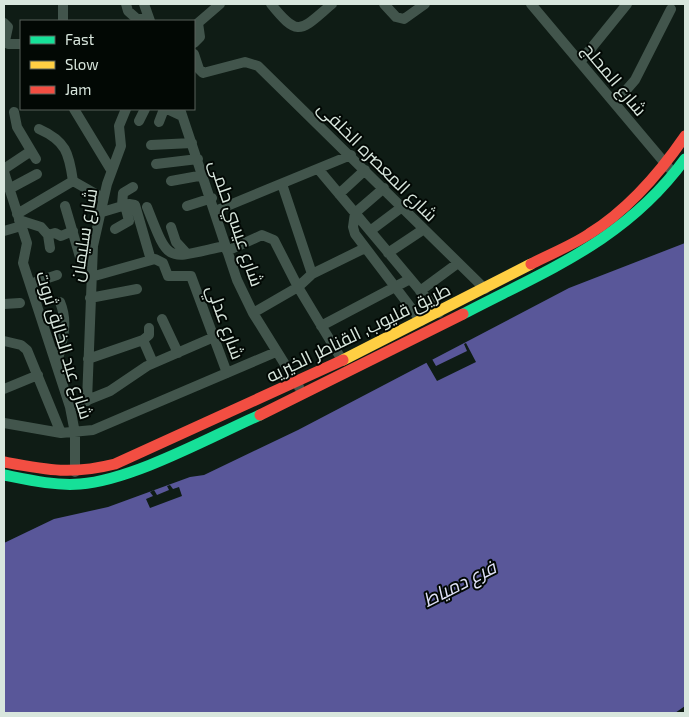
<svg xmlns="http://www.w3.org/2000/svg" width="689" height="717" font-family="'Exo 2',Cairo,sans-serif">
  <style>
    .water { fill: #595799 }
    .pier { fill: #0f1c15 }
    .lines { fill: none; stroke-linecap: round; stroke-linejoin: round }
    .street { stroke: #42554c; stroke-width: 10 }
    .fast { stroke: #16e098; stroke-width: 11 }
    .slow { stroke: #ffcf43; stroke-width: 11 }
    .jam { stroke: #f24e42; stroke-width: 11 }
    .labels { text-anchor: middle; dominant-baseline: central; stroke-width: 4; stroke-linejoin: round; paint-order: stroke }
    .street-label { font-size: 18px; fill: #d8e6dd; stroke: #020804 }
    .water-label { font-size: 19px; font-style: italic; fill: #e1e2f8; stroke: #020804 }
  </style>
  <rect width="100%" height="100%" fill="#0f1c15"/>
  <path class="water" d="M685 243V706L675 713H4V543L54 519 108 507 190 477 204 475 298 430 569 288Z"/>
  <path class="pier" d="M466 343 476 362 437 381 426 362 432 359 436 366 467 351 464 344Z
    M170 485 173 489 179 487 182 496 150 508 146 499 153 496 150 492 154 490 157 495 169 490 167 486Z"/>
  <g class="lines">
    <path class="street" d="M126 4 128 11 137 19 149 18
      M144 4 150 21
      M271 4C299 39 301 30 332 4
      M384 4 396 17 404 19 425 4
      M531 4 669 168
      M63 21V4
      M4 23 8 27 5 41 8 44H21
      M194 43 200 37 198 23 220 4
      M194 54 199 69 203 73 245 62 258 66 485 289
      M580 62 627 4
      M615 103 635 80 671 9
      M74 109 111 170
      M167 109 182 116
      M180 109 237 280 253 313 299 387
      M14 112 17 127 36 159
      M139 121 145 109
      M159 122 164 109
      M39 129C66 141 69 153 73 181
      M151 145 192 143
      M156 164 198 159
      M4 169 31 151
      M319 170 439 313
      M4 172 27 243 23 263 70 407 75 433V472
      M171 181 204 175
      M282 184 312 274
      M384 188 355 213 353 227 355 234 421 321
      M9 189 37 174
      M339 194 365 170
      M122 205 123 193 133 187
      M65 206 80 257 83 262 92 263
      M187 206 212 198
      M147 207C170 265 165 259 225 246
      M215 211 351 155
      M99 213 129 204 135 205 151 260
      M17 214 73 181 103 198
      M19 220 41 227 48 235 55 233 61 236 73 231
      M171 227 176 242 187 254
      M115 229 129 221 125 205
      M4 231 21 226
      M370 231 402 207
      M48 235 50 248
      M227 251 262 235 274 240 298 287 342 360
      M388 253 424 229
      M91 277 155 259 163 263 168 276H191L227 373
      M30 284 57 275
      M420 291 458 263
      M90 298 137 289
      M4 304 20 303
      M253 313 298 287 312 274 365 248
      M162 319 178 353
      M321 326 410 279
      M143 340 153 363
      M4 341 21 345 27 350 61 433
      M88 359 143 340 149 335V328
      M57 364C62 341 69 324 60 302
      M4 389 38 375
      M87 401 93 246 107 184 121 146 119 126 126 109
      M70 407 110 391 147 366 214 337
      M4 423 61 433 93 430 276 352"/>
    <path class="fast" d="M463 314C549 269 626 240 685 159
      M4 475C29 480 55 486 80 484 133 480 210 437 260 415"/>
    <path class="slow" d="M343 360 531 264"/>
    <path class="jam" d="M531 264C550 254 571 246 589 234 629 209 659 174 685 136
      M260 415 463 314
      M4 462C47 470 71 475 115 464L343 360"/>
  </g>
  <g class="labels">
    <g class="street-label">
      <text transform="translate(615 79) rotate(50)">شارع المحلج</text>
      <text transform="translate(378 161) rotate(45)">شارع المعصره الخلفى</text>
      <text transform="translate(237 223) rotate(71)">شارع عيسي حلمى</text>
      <text transform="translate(83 235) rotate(-81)">شارع سليمان</text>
      <text transform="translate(226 322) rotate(70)">شارع عدلي</text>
      <text transform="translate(358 332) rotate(-26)">طريق قليوب, القناطر الخيريه</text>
      <text transform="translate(65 345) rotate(73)">شارع عبد الخالق ثروت</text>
    </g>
    <g class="water-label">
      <text transform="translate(459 583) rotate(-27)">فرع دمياط</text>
    </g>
  </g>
  <rect width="689" height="717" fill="none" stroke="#d8e6dd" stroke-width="10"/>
  <rect x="20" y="20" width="175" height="90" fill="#020804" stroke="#58615b"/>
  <rect x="30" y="36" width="25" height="8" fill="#16e098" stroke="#58615b"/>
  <text x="65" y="45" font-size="15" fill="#d8e6dd">Fast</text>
  <rect x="30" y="61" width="25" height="8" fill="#ffcf43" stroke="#58615b"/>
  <text x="65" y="70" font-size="15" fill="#d8e6dd">Slow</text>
  <rect x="30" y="86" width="25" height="8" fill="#f24e42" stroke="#58615b"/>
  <text x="65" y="95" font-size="15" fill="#d8e6dd">Jam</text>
</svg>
